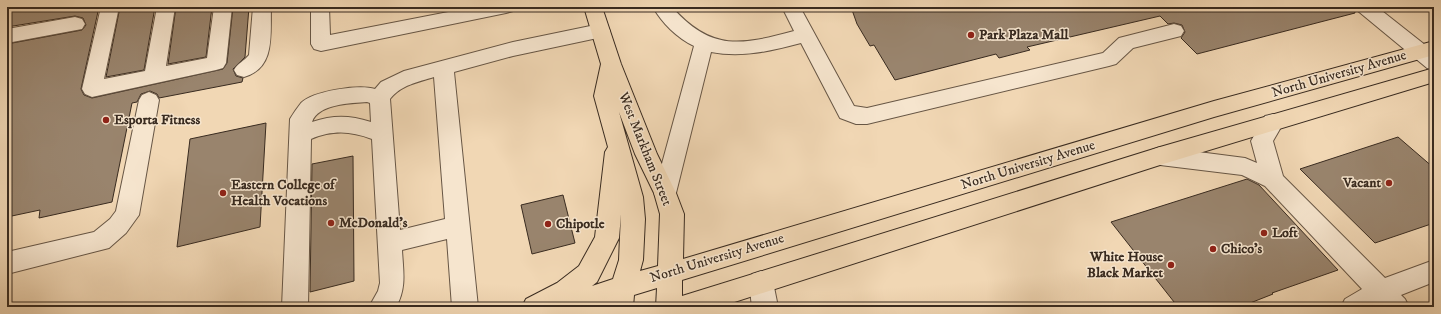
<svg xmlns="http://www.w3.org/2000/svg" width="1441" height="314" font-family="'IM FELL DW Pica',serif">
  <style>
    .building { fill: #99846d; stroke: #392b20 }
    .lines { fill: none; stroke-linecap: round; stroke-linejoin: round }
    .minor-casing { stroke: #675645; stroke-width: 2 }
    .major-casing { stroke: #392b20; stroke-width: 2 }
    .minor { fill: #f6e5ce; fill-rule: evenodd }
    .major { fill: #f1d7b4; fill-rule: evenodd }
    .poi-dot { fill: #8f2418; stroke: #f6e5ce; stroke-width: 1.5 }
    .labels { text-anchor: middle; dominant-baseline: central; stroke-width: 3; stroke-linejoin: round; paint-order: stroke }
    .poi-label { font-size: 14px; font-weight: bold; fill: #392b20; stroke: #f6e5ce; text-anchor: start }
    .street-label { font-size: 14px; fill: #392b20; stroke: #f6e5ce }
  </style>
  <rect width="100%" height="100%" fill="#f1d7b4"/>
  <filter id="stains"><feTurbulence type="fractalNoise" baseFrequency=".005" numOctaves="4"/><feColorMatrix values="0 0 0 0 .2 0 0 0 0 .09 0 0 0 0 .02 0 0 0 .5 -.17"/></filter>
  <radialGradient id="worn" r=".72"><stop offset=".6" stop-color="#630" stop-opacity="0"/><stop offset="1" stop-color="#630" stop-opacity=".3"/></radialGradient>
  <path class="building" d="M7 7H99L81 89 84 95 92 98 223 69 227 63 233 7H249L245 57 233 69 236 76 243 78 242 82 159 98 157 94 150 91 141 94 137 102 132 103 112 202 39 218 40 210 7 217V44L82 30 86 25 83 18 75 16 7 27Z
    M120 7H155L144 70 106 77Z
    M176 7H212L206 57 168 64Z
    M851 7H1354L1355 13 1197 54 1181 38 1185 32 1182 25 1174 23 1168 24 1160 16 1027 47 1030 50 999 58 996 54 895 80 874 45 870 46 857 24Z
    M266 123 260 227 177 247 190 139Z
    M1398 137 1434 168V223L1375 243 1300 169Z
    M353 156 354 281 310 292 312 164Z
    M1247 179 1259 185 1338 270 1272 293 1273 294 1240 307H1178L1111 222Z
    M563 195 575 243 532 254 521 205Z"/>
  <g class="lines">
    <g class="minor-casing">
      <path id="minor" d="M101 7H119L104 79 145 71 157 7H175L166 66 207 58 214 7H232L226 63 223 68 216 70 92 97 85 94 82 89Z
        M253 7H271C270 34 276 68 244 77L237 75 234 70C238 63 244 61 249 55Z
        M311 7H329L330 35 474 7H515L513 11 506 13 321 51 314 49 311 44Z
        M653 7H672C711 52 742 45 794 31L782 7H800L854 106 867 108 1103 53 1119 38 1174 24 1181 26 1184 31 1181 36 1133 48 1116 64 1109 66 867 124H856L840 118 801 43C771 51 742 58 711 52L676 193 673 200 665 202 657 200 654 193 694 46C677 38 662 23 653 7Z
        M1356 7H1377L1434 52V70L1427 68 1358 11Z
        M75 17 82 19 85 24 82 29 7 43V29Z
        M600 24 607 26 610 31 607 36 513 56 454 72 478 307H452L447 239 402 250C403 270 407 288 396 307H369L378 291 380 283 372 139C350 131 333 130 311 139L308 307H282L290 119C293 114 297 108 301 103 313 91 359 84 375 89L381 82 404 71 513 42ZM434 77 445 219 400 230 390 99C401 85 418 82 434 77ZM367 102 370 103 371 122C349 115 333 115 312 122 318 104 351 103 367 102Z
        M149 92 156 95 159 100 139 215 126 233 109 248 7 274V252L94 232 110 219 116 211 139 100 142 95Z
        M1273 114 1281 116 1284 122 1273 141 1283 176 1385 278 1434 260V282L1401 295 1405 299 1409 307H1341L1345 299 1362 289 1265 186 1242 175 1160 165 1152 162 1149 156 1152 150 1160 147 1245 158 1257 163 1251 141 1265 116Z
        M761 271 770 274 773 282 778 307H752L749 282 752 274Z"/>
    </g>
    <g class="major-casing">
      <path id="major" d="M584 7H602L621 64 657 154 676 193 684 214 683 259 1214 101 1434 41V55L1214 117 682 280V296L1160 147 1434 68V82L1160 165 719 307H656L657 288 634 295 633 307H607L608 303 595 307H522L526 299 557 283 579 266 595 237 605 152 608 147 594 96 601 64ZM619 112 635 154 654 193 660 214 658 266 640 271 643 260 645 219 643 197ZM621 214 619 260 613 279 592 286 597 282 619 238Z"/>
    </g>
    <use href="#minor" class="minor"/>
    <use href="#major" class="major"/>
  </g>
  <g class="poi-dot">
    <circle cx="971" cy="35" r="4"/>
    <circle cx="106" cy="120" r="4"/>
    <circle cx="1389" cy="183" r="4"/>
    <circle cx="223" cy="193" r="4"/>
    <circle cx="331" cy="223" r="4"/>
    <circle cx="548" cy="224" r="4"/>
    <circle cx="1264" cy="233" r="4"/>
    <circle cx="1213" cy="249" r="4"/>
    <circle cx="1171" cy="265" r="4"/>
  </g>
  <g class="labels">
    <g class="poi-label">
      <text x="979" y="35">Park Plaza Mall</text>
      <text x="114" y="120">Esporta Fitness</text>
      <text x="1381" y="183" text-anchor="end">Vacant</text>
      <text x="231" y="185">Eastern College of<tspan x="231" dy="16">Health Vocations</tspan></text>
      <text x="339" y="223">McDonald's</text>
      <text x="556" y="224">Chipotle</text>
      <text x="1272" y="233">Loft</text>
      <text x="1221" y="249">Chico's</text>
      <text x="1163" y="257" text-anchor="end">White House<tspan x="1163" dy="16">Black Market</tspan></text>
    </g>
    <g class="street-label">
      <text transform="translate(1339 74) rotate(-16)">North University Avenue</text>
      <text transform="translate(645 149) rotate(68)">West Markham Street</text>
      <text transform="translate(1028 165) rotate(-17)">North University Avenue</text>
      <text transform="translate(717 258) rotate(-17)">North University Avenue</text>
    </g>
  </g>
  <rect width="1441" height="314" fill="none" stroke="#f1d7b4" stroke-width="24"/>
  <rect x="8" y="8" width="1425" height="298" fill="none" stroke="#392b20" stroke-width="2"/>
  <rect x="12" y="12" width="1417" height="290" fill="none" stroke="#392b20"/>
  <rect width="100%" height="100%" filter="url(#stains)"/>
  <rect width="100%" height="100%" fill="url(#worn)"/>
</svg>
